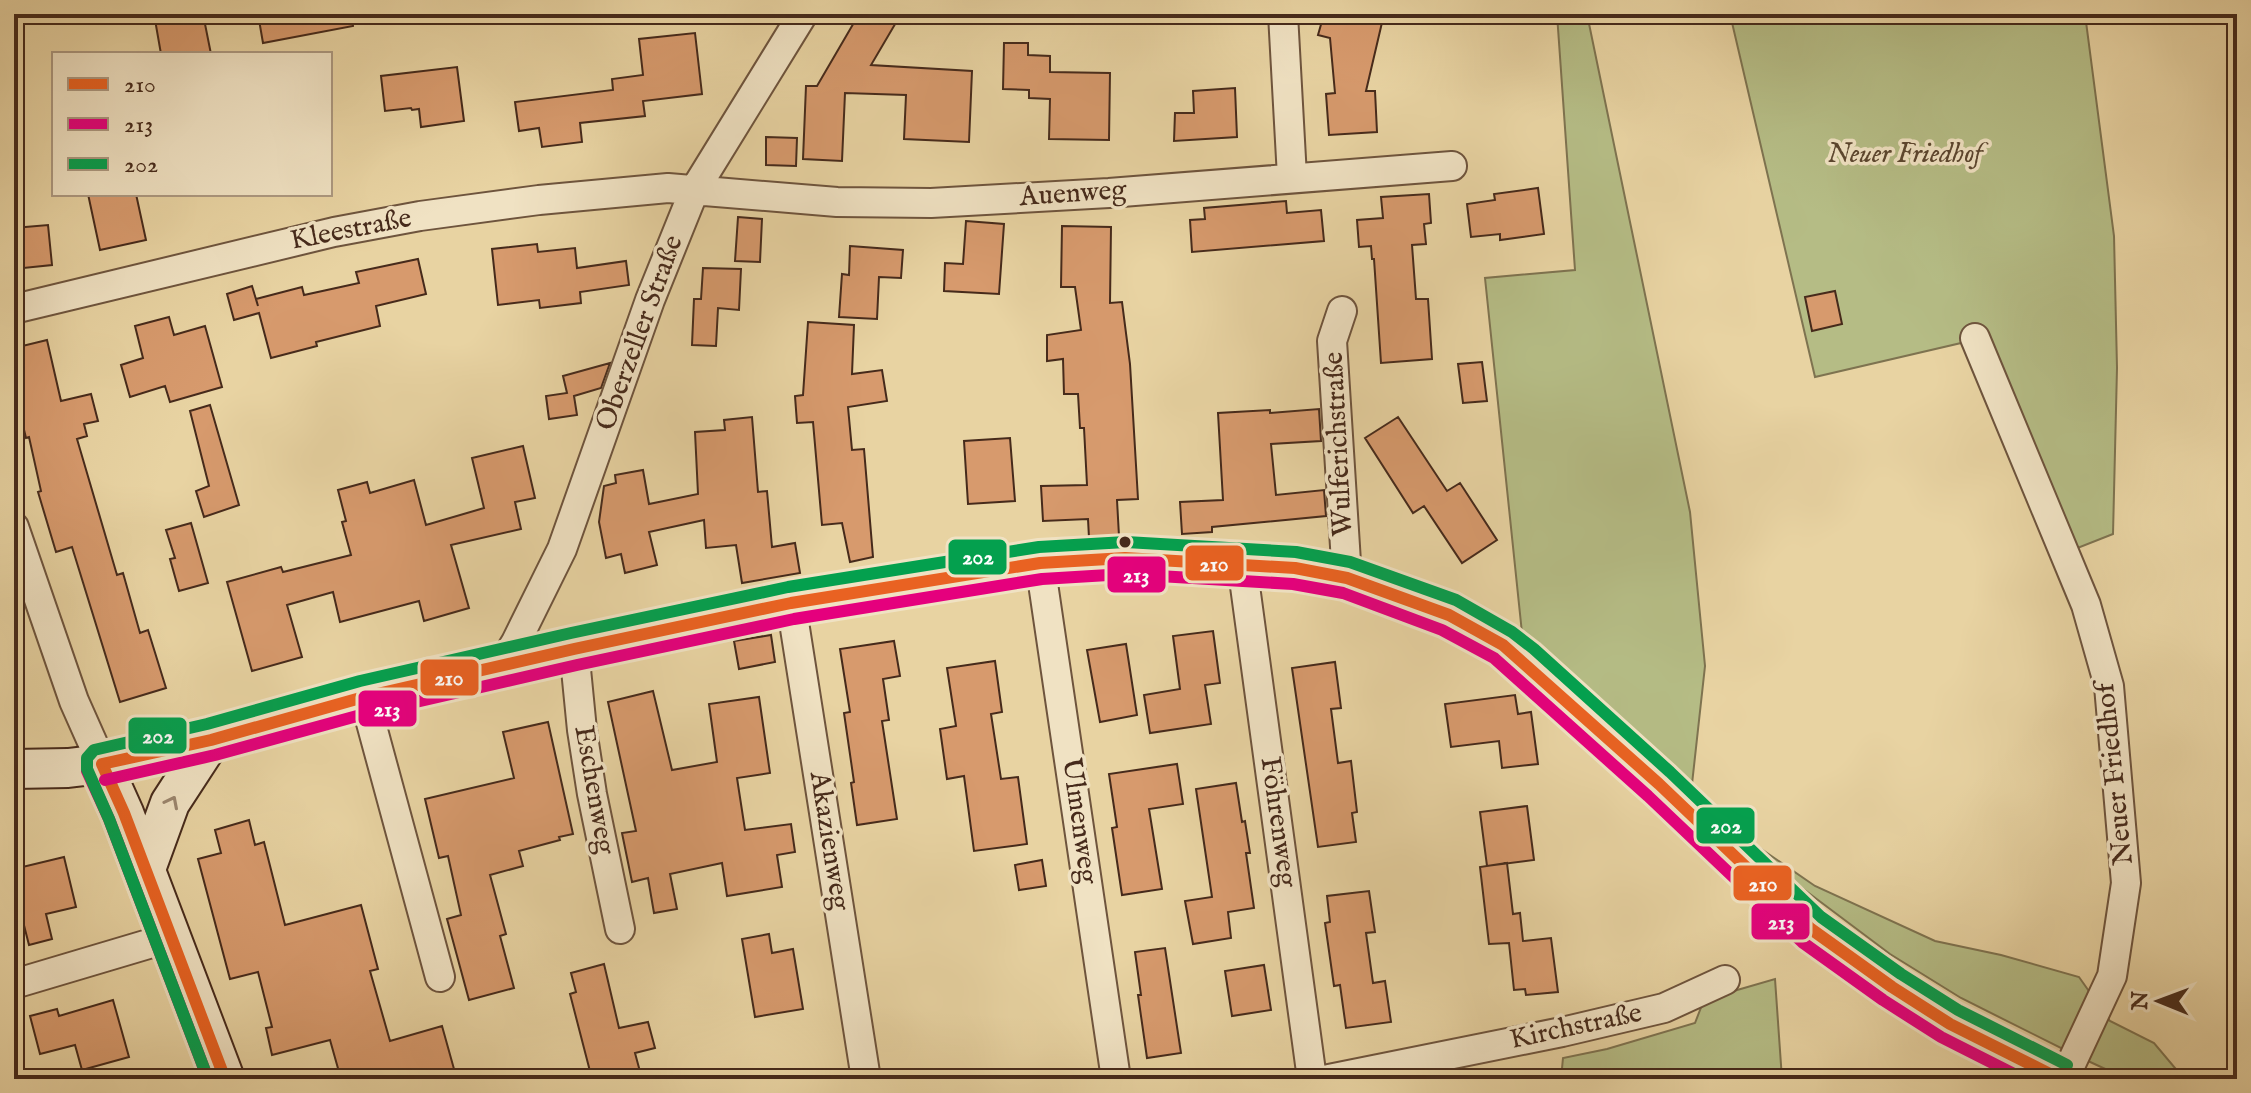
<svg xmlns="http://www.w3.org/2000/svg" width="2251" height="1093" font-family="'IM FELL English',serif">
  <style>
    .green { fill: #b5bc85; stroke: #7e7350; stroke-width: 2 }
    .building { fill: #d79a6d; stroke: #462a1b; stroke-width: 2 }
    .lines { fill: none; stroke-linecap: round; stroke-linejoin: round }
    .street-casing { stroke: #6e543d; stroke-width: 32 }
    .secondary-casing { stroke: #462a1b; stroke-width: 42 }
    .street { stroke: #f0e2c3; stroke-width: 28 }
    .secondary { stroke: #f0e2c3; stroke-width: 38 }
    .bus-1-casing { stroke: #f0e2c3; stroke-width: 18 }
    .bus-2-casing { stroke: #f0e2c3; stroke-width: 18 }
    .bus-3-casing { stroke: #f0e2c3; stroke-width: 18 }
    .bus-1 { stroke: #e96222; stroke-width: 12 }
    .bus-2 { stroke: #e5007d; stroke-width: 12 }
    .bus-3 { stroke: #04a04e; stroke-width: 12 }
    .oneway { stroke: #9b866f }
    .bus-dot { fill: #462a1b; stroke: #f0e2c3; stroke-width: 3 }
    .labels { text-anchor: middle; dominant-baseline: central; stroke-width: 7; stroke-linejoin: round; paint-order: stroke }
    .park-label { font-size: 28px; font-style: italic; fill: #5c4730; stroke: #f0e2c3 }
    .street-label { font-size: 28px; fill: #462a1b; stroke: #f0e2c3 }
    .line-badge { stroke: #f0e2c3; stroke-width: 3 }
    .badge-label { font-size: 22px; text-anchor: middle; font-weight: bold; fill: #fff }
  </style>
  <rect width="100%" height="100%" fill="#e8d3a2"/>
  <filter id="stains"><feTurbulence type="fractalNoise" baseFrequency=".0025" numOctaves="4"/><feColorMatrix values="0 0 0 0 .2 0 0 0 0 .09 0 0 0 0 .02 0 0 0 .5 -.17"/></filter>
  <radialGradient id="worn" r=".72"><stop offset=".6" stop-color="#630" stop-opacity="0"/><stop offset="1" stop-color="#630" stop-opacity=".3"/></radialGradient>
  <path class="green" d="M1557 14H1587L1690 512 1705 666 1692 784 1522 633 1485 278 1575 270Z
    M1730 14H2085L2114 236 2117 368 2113 534 2070 551 1987 337 1815 377Z
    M1738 833 1815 886 1935 941 2001 955 2079 977 2110 1021 2154 1043 2180 1074 2188 1079H2127L2075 1055 1961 998 1890 954 1802 888Z
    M1775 979 1782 1079H1561L1563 1058 1607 1049 1695 1023 1702 1005 1720 995Z"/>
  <path class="building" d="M154 14H203L211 54H161Z
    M258 14H352L353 26 263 43Z
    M859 14H901L871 65 972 71 969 142 904 139 906 95 845 93 842 161 803 159 806 86H817Z
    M1324 14H1384L1366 91H1375L1377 132 1329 135 1326 94 1335 93 1330 38 1318 35Z
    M695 33 702 94 643 101 645 116 580 123 582 142 542 147 539 128 519 131 515 102 613 90 612 79 643 75 639 39Z
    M1004 43H1028V55L1050 56V72L1110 73 1109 140 1049 139 1050 99 1029 98V90L1003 89Z
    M457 67 464 121 421 127 419 109 412 110 411 108 385 111 381 76Z
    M1235 88 1237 137 1174 141 1175 113H1194L1193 91Z
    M766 137 797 138 796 166 766 165Z
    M1538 188 1544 234 1500 240V234L1471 237 1467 204 1495 200 1494 194Z
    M88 194H136L146 240 100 250Z
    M1429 194 1431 223 1424 224 1426 244 1412 245 1416 299H1428L1432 359 1381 363 1374 259H1372L1371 246 1359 247 1357 220 1383 218 1381 197Z
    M1286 201 1287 213 1321 210 1324 241 1192 252 1190 220 1205 219 1204 208Z
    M738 217 762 219 760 262 735 261Z
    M966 221 1004 224 999 294 944 291 945 263 963 264Z
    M48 225 52 265 14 269V228Z
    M1062 226 1111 227 1110 303 1122 302 1130 364 1138 499 1117 500 1119 536 1089 538 1088 519 1043 521 1041 486 1087 485 1084 428H1080L1078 394H1064L1063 359 1047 361V335L1081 330 1075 287H1061Z
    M537 244 538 252 575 248 577 268 626 261 629 285 580 292 581 303 540 308 539 300 498 305 492 249Z
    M850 246 903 250 901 278 879 277 877 319 839 317 842 274 849 275Z
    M418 259 426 294 376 306 380 326 316 342 317 346 271 358 259 313 234 320 227 294 252 286 258 306 256 299 302 287 304 295 359 283 356 272Z
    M703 268 741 269 739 310 718 308 716 346 692 345 694 299H701Z
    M1835 291 1842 324 1812 331 1805 297Z
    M169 317 174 335 205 326 222 387 170 402 165 386 130 397 121 365 143 358 135 326Z
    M808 322 854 325 852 374 882 370 887 401 848 407 852 450 864 449 873 557 850 562 842 523 822 525 813 422 797 423 795 396 803 395Z
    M47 340 61 401 91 394 98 421 84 424 87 436 77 439 117 575 123 573 140 633 148 630 166 688 120 702 72 547 56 552 38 492 41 491 29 437 26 438 19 409 14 411V348Z
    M1482 362 1487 401 1463 403 1458 364Z
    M610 363 601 388 574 396 577 415 549 419 546 396 567 393 563 376Z
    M210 405 239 505 204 517 196 491 209 486 190 411Z
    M1319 409 1321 441 1271 444 1276 495 1324 490 1326 516 1212 527V532L1182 534 1180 502 1223 500 1218 413 1270 410V413Z
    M752 417 758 492 767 491 772 547 795 543 800 573 742 583 736 545 706 548 704 520 649 532 657 565 625 573 621 554 606 558 599 522 604 486 616 483 615 475 643 470 649 504 698 494 695 432 725 430 724 420Z
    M1398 417 1447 491 1460 483 1497 540 1462 563 1424 506 1413 513 1365 438Z
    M1010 438 1015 501 968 504 964 441Z
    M523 446 535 498 515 502 521 529 451 545 469 608 424 621 419 601 340 622 333 592 287 605 302 657 252 671 227 582 281 567 283 572 351 555 342 522 346 521 338 490 367 482 370 493 414 480 426 525 484 508 472 458Z
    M191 523 208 583 179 591 170 559 175 558 166 530Z
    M1213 631 1220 683 1205 685 1211 724 1150 733 1144 695 1180 689 1173 636Z
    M771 635 775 662 739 669 734 641Z
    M894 641 900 676 883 679 889 720 882 721 897 819 857 825 851 783 854 782 844 713 850 712 840 649Z
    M1126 644 1137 715 1100 722 1087 650Z
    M995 661 1002 712 991 714 1001 779 1018 777 1027 844 974 851 964 776 947 779 940 729 956 726 947 668Z
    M1335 662 1341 708 1331 709 1338 763 1351 761 1357 812 1352 813 1356 842 1318 847 1292 668Z
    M653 691 672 770 717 762 709 704 759 697 770 773 737 778 745 830 791 824 795 852 777 855 782 887 727 896 722 863 670 874 677 909 654 913 648 878 632 882 622 833 636 831 608 702Z
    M1515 695 1518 714 1531 712 1538 764 1502 768 1499 741 1451 747 1445 704Z
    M548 722 573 834 559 837 560 840 519 851 523 866 490 875 506 934 500 936 514 988 469 1000 447 919 461 915 448 856 439 858 425 799 514 778 503 732Z
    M1177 764 1183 804 1149 809 1162 889 1122 895 1112 828 1117 827 1109 774Z
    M1236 783 1242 822 1245 821 1250 853H1246L1254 908 1228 912 1231 938 1193 944 1185 901 1212 897 1196 789Z
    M1527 806 1534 860 1487 866 1480 812Z
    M249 820 255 845 264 842 285 925 361 905 378 969 370 971 390 1041 442 1026 454 1069 419 1079H341L330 1040 272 1055 266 1028 272 1027 258 972 230 979 198 859 221 853 215 830Z
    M64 857 76 907 46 914 52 939 29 945 14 886V869Z
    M1042 860 1046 886 1019 890 1015 865Z
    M1507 863 1513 914 1520 913 1523 941 1551 938 1558 992 1526 995 1525 989 1514 990 1509 943 1489 944 1480 867Z
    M1369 891 1375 932 1366 933 1373 983 1385 981 1391 1022 1346 1028 1340 985 1334 986 1325 923 1330 922 1327 896Z
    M769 934 772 953 793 949 803 1009 755 1017 742 939Z
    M1165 948 1181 1053 1147 1058 1138 995H1141L1135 952Z
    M604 964 619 1028 648 1022 655 1048 635 1053 642 1079H592L570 994 576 992 571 973Z
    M1264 965 1271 1010 1232 1016 1225 971Z
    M113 1000 129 1057 82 1070 75 1045 40 1054 30 1016 57 1009 59 1016Z"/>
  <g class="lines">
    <g class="street-casing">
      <path id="street" d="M1283 14 1292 177
        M14 309 334 232 420 216 539 200 668 188 837 202 931 203 1109 193 1452 166
        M1342 311 1332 341 1347 578
        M1975 338 2086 605 2109 686 2126 883 2112 976 2064 1079
        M14 527 74 701 102 764
        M1040 563 1116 1079
        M1242 564 1312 1079
        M791 603 866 1079
        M574 649 582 730 592 794 620 929
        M502 665 516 642 562 549 650 300 694 191 803 14
        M364 697 440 977
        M14 984 172 937
        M1329 1079 1562 1032 1664 1008 1725 980"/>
    </g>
    <g class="secondary-casing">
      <path id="secondary" d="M102 764 124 813 225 1079
        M14 769 68 768 102 764 211 740 364 697 574 649 791 603 1040 563 1125 558 1295 568 1347 578 1449 615 1503 645 1523 661 1659 784 1811 929 1892 987 1950 1024 2060 1079
        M146 869 170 803 211 740"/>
    </g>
    <use href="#street" class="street"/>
    <use href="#secondary" class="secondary"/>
    <g class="bus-1-casing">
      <path id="bus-1" d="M102 764 211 740 364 697 574 649 791 603 1040 563 1125 558 1295 568 1347 578 1449 615 1503 645 1659 784 1811 929 1892 987 1950 1024 2060 1079
        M102 764 124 813 225 1079"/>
    </g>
    <g class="bus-2-casing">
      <path id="bus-2" d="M87 771 109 819 208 1079
        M105 780 215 755 368 713 577 665 794 619 1042 579 1125 574 1293 584 1343 593 1442 630 1494 658 1648 796 1802 942 1883 1000 1941 1037 2024 1079"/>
    </g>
    <g class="bus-3-casing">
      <path id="bus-3" d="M208 1079 109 819 87 769V758L94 750 207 724 360 681 571 633 788 587 1039 547 1126 542 1296 552 1350 562 1456 600 1512 632 1534 649 1670 772 1821 917 1901 974 1958 1010 2067 1065"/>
    </g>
    <use href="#bus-1" class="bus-1"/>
    <use href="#bus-2" class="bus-2"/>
    <use href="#bus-3" class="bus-3"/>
  </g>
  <defs><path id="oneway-chevron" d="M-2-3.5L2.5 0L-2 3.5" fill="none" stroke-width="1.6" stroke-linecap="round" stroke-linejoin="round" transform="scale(2)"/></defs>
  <use class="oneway" href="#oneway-chevron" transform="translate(172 802) rotate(-63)"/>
  <circle class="bus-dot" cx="1125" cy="542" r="7"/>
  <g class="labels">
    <g class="park-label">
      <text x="1905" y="154">Neuer Friedhof</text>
    </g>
    <g class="street-label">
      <text transform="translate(1073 194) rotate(-4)">Auenweg</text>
      <text transform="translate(351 230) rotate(-11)">Kleestraße</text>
      <text transform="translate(640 333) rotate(-70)">Oberzeller Straße</text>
      <text transform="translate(1339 444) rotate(-93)">Wulferichstraße</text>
      <text transform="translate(2115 774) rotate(-96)">Neuer Friedhof</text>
      <text transform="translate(594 790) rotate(80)">Eschenweg</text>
      <text transform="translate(1079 821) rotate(82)">Ulmenweg</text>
      <text transform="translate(1278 822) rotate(82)">Föhrenweg</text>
      <text transform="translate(829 841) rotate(81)">Akazienweg</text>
      <text transform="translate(1576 1027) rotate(-12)">Kirchstraße</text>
    </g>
  </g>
  <g class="line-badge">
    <rect x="947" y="538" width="61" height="38" rx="8" fill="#04a04e"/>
    <rect x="1184" y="544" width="61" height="38" rx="8" fill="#e96222"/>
    <rect x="1106" y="555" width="61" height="39" rx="8" fill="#e5007d"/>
    <rect x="419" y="658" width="61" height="39" rx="8" fill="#e96222"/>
    <rect x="357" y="689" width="61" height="39" rx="8" fill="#e5007d"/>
    <rect x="127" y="716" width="61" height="39" rx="8" fill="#04a04e"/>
    <rect x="1695" y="806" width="61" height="39" rx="8" fill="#04a04e"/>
    <rect x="1732" y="864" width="61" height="38" rx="8" fill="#e96222"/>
    <rect x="1750" y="902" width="61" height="39" rx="8" fill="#e5007d"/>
  </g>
  <g class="badge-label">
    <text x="978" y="564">202</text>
    <text x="1214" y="571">210</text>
    <text x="1136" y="582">213</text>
    <text x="449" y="685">210</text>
    <text x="387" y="716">213</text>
    <text x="158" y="743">202</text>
    <text x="1726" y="833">202</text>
    <text x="1763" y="891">210</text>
    <text x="1781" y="929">213</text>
  </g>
  <rect width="2251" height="1093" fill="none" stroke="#e8d3a2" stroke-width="48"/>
  <rect x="16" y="16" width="2219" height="1061" fill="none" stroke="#462a1b" stroke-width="4"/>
  <rect x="24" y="24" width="2203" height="1045" fill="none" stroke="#462a1b" stroke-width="2"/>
  <rect x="52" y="52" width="280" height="144" fill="#f0e2c3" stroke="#ac9880" stroke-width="2"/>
  <rect x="68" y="78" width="40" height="12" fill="#e96222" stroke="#ac9880" stroke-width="2"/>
  <text x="124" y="92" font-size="24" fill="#462a1b">210</text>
  <rect x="68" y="118" width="40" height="12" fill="#e5007d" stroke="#ac9880" stroke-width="2"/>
  <text x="124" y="132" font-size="24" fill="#462a1b">213</text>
  <rect x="68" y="158" width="40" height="12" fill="#04a04e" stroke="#ac9880" stroke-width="2"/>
  <text x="124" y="172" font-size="24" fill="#462a1b">202</text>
  <g transform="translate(2159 1001) rotate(271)" stroke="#f0e2c3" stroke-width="6" paint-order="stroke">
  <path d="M0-6L14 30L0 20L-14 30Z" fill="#462a1b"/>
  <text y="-12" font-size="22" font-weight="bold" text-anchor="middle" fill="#462a1b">N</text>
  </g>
  <rect width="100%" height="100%" filter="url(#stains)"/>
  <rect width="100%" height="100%" fill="url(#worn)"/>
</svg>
